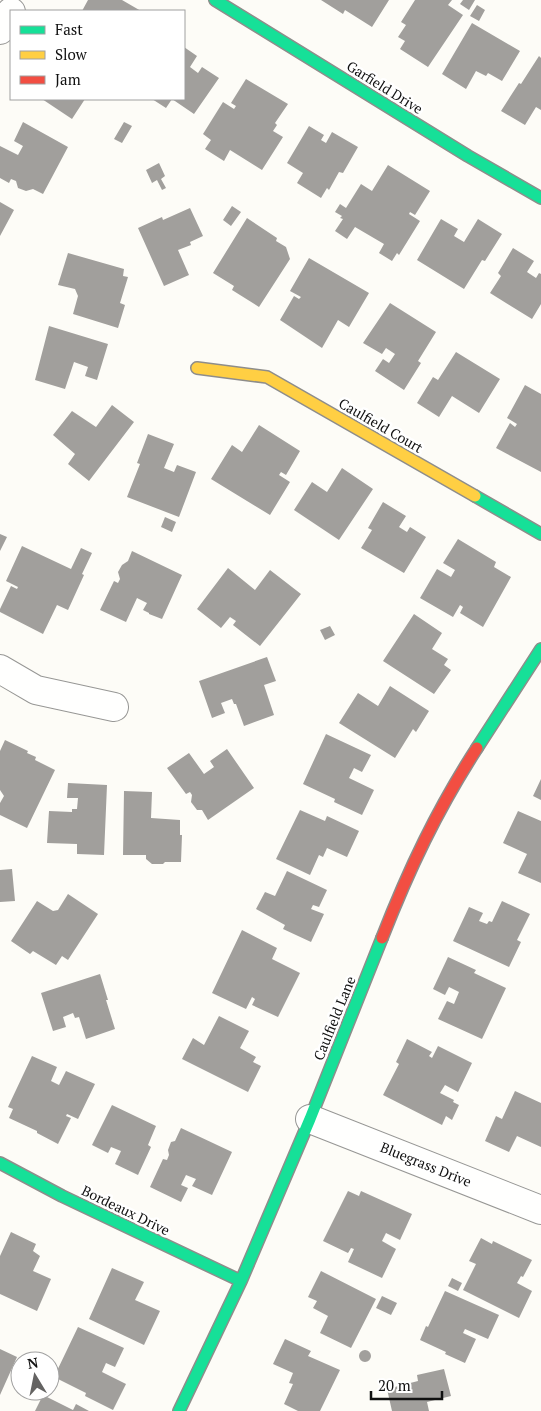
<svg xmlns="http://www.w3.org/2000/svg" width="541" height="1411" font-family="'PT Serif',serif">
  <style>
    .building { fill: #a19f9c }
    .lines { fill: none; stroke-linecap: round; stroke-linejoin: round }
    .street-casing { stroke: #979795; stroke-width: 30 }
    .fast-casing { stroke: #8e8d8b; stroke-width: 14 }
    .slow-casing { stroke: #8e8d8b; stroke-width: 14 }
    .jam-casing { stroke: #8e8d8b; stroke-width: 14 }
    .street { stroke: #fffffe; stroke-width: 28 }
    .fast { stroke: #16e098; stroke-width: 11 }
    .slow { stroke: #ffcf43; stroke-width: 11 }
    .jam { stroke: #f24e42; stroke-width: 11 }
    .labels { text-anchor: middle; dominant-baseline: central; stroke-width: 5; stroke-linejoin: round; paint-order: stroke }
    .street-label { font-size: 14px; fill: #111; stroke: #fff }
  </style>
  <rect width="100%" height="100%" fill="#fdfcf7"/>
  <path class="building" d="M88 0H122L141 11H82Z
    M321 0H389L372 27 345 10 343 14Z
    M415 0H452L448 5 463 15 428 67 400 49 405 41 398 37 406 25 401 22Z
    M463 0H475L469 10 460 4Z
    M477 5 485 10 479 21 470 16Z
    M472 23 520 51 502 81 488 73 486 76 476 71 466 89 442 74Z
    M184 47 197 56 190 67 198 73 202 67 219 78 194 114 172 99 166 108 152 99H184Z
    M539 56 541 58V110L536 107 525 125 501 111 519 83 521 84Z
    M246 79 288 104 275 123 277 125 273 131 283 137 262 170 230 150 224 161 205 149 211 140 203 134 223 102 234 109 236 106 231 103Z
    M42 99H85L72 119Z
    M23 122 68 147 43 194 33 189 26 191 18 188 16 181 11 179 9 183 0 178V146L18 155 23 146 14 141Z
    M124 122 132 126 122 143 114 139Z
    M309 126 324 135 321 140 326 143 332 132 358 147 343 173 339 172 329 190 327 188 321 198 297 183 303 173 287 163Z
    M159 163 165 176 161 179 166 188 162 190 157 180 152 183 146 170Z
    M388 165 430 191 415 215 410 212 409 214 420 221 399 255 397 253 392 261 379 253 384 244 355 227 347 239 335 231 343 219 340 218 342 216 335 212 340 204 346 208 361 184 372 191Z
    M0 202 14 210 0 236Z
    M232 206 241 212 231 226 223 220Z
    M190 208 203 236 190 242 191 245 178 250 189 275 164 286 138 228 162 217 163 220Z
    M247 218 277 238 276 241 286 247 290 259 259 307 232 290 234 286 213 273Z
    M441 219 458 229 454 236 464 242 478 219 502 234 485 261 482 260 464 289 417 260Z
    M513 248 534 261 527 272 536 278 539 273 541 274V304L532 319 490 293 501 276 498 273Z
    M68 253 124 269 123 276 128 277 120 303 125 305 118 328 73 314 78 296 75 289 58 285Z
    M309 258 369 293 349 327 338 320 322 348 280 320 294 296 299 299 301 297 290 291Z
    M390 303 436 332 418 361 421 363 404 390 375 371 383 359 389 363 395 354 386 348 382 354 363 343Z
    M49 326 108 344 97 380 85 376 88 367 74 362 65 389 35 380Z
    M456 352 500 379 479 413 452 396 439 417 417 403 433 377 438 380Z
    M525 385 541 394V472L496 448 510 423 515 427 517 424 507 418Z
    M112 405 134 422 89 481 68 464 75 454 53 435 72 411 96 427Z
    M259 425 300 451 286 475 281 472 279 475 290 482 270 515 211 479 232 445 242 452Z
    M148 434 174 444 164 468 174 472 177 465 196 472 179 517 127 497 140 464 137 463Z
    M342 468 373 489 339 540 294 510 312 482 327 492Z
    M383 502 406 516 399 527 407 532 410 527 426 537 404 573 361 548 372 530 368 528Z
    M165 517 176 522 172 532 161 527Z
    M0 534 7 537 0 551Z
    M458 539 496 562 494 567 511 577 483 627 460 613 463 607 460 605 453 617 420 598 437 569 451 577 455 570 443 563Z
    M22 546 71 569 81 548 92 553 82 574 84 575 68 610 57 605 43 634 0 612V609L11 586 17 589 18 587 6 581Z
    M132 551 182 575 162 619 149 614V613L143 610 147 603 137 598 126 622 100 610 114 581 118 583 120 579 118 572 122 565 128 561Z
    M228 568 255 590 270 570 301 594 260 646 233 625 236 621 230 617 221 628 197 609Z
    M414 614 442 633 432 649 448 659 444 665 451 670 434 694 383 661Z
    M330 626 335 635 325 640 320 630Z
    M267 657 276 681 264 685 274 715 244 726 236 704H234L232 699 221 703 225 713 212 718 199 681Z
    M390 686 429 711 416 732 413 729 395 758 339 723 358 693 378 706Z
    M326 734 371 755 362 772 354 768 349 778 374 790 362 815 334 802 335 799 303 784Z
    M5 740 28 751 27 753 36 757 35 760 55 770 27 828 0 815V803L4 796 0 790V751Z
    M227 749 254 788 208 820 202 810H197L191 802 192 795 190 792 186 794 167 768 189 753 204 774 214 767 210 761Z
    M541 779V800L533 796Z
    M68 783 107 785 104 855 77 854V844L47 843 49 811 72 812V809H77L78 798H67Z
    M124 791 152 792 151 818 180 820V835H182L181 862H165L163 864H152L146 859V855H123Z
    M300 810 325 821 327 816 359 831 347 857 327 848 323 857 319 855 310 875 276 859Z
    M518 811 541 821V883L518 873 527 854 503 843Z
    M12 869 15 901 0 902V870Z
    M287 871 327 890 319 907 313 905 311 909 324 914 311 942 283 929 285 925 256 909 265 892 275 896Z
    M68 894 98 914 68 960 62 956 56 965 33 951 30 954 11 941 37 901 53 911 58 910Z
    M502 901 530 914 517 940 521 942 509 967 453 941 469 907 483 913 479 921 487 924 489 921 492 922Z
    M242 930 277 948 272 959 300 973 278 1017 252 1005 255 999 252 997 246 1009 212 993Z
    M448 957 476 970 474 973 506 988 482 1039 438 1019 447 1001 454 1004 459 992 449 987 445 995 433 989Z
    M100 974 108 1000H106L115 1029 86 1039 79 1017 75 1018 73 1013 63 1017 66 1027 53 1031 41 993Z
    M219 1016 249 1031 240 1048 256 1057 253 1062 261 1066 248 1092 182 1059 193 1038 204 1045Z
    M407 1039 432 1052 429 1056 432 1058 438 1046 472 1063 458 1092 445 1085 440 1093 454 1100 453 1102 459 1105 452 1120 446 1116 442 1125 383 1095 399 1064 396 1062Z
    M32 1056 57 1067 51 1081 59 1085 66 1071 95 1084 78 1119 67 1114 66 1116 71 1118 58 1144 37 1133V1131L9 1118 13 1109 8 1107Z
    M515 1091 541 1103V1147L517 1136 509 1152 485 1141 496 1116 502 1119Z
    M112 1105 156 1126 148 1145 151 1147 138 1175 115 1164 121 1151 111 1147 108 1153 92 1145Z
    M181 1128 232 1152 212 1195 192 1186 196 1179 186 1175 181 1185 188 1188 181 1202 150 1187 163 1159 167 1160 169 1155 168 1150 171 1142 175 1141Z
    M348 1191 359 1196 361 1191 412 1214 400 1240 386 1233 382 1241 396 1249 382 1278 348 1262 354 1249 351 1248 348 1253 323 1241Z
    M11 1232 36 1244 33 1251 40 1256 33 1271 51 1279 37 1311 0 1294V1256Z
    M481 1238 492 1244 493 1241 532 1260 523 1277 521 1276 517 1283 532 1291 519 1318 463 1290 476 1264 469 1261Z
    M112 1268 144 1282 135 1300 160 1311 144 1345 89 1319Z
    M321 1271 376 1299 351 1348 320 1333 328 1316 313 1308 317 1301 308 1297Z
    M452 1278 462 1283 458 1291 448 1286Z
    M445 1291 499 1315 488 1339 465 1329 463 1333 476 1339 465 1363 445 1354 446 1352 420 1340 426 1326 428 1327Z
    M382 1296 397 1303 391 1315 376 1308Z
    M78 1327 124 1348 115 1367 106 1363 102 1372 126 1384 113 1410 85 1396 86 1393 54 1377Z
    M285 1339 311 1351 308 1356 340 1370 320 1411H298L284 1404 293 1384 289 1383 293 1373 273 1364Z
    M0 1349 17 1357 0 1395Z
    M359 1356a6 6 0 1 1 12 0a6 6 0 1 1-12 0Z
    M444 1369 451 1396 427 1402 429 1411H392L387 1389 418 1381 417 1375Z
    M43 1395 73 1410 76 1404 89 1411H35Z"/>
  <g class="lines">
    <g class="street-casing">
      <path id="street" d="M0 30 11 12
        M0 669 36 690 114 707
        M310 1119 541 1210"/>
    </g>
    <g class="fast-casing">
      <path id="fast" d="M215 0 468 156 541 198
        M475 496 541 534
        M477 748 541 649
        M0 1163 62 1196 241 1281
        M179 1411 241 1281 310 1119 382 938"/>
    </g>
    <g class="slow-casing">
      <path id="slow" d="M197 368 267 377 475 496"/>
    </g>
    <g class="jam-casing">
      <path id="jam" d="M382 938C409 869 437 810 477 748"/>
    </g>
    <use href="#street" class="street"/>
    <use href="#fast" class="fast"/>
    <use href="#slow" class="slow"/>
    <use href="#jam" class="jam"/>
  </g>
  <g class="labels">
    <g class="street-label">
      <text transform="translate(385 87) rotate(32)">Garfield Drive</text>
      <text transform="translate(381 425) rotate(30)">Caulfield Court</text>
      <text transform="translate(334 1018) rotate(-68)">Caulfield Lane</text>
      <text transform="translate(426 1164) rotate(22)">Bluegrass Drive</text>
      <text transform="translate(126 1210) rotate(26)">Bordeaux Drive</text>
    </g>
  </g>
  <rect x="10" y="10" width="175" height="90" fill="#ffffff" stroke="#a0a0a0"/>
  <rect x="20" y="26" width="25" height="8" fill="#16e098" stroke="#a0a0a0"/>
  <text x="55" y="35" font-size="15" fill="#111111">Fast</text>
  <rect x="20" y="51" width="25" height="8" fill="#ffcf43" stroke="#a0a0a0"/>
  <text x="55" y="60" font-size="15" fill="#111111">Slow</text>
  <rect x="20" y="76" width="25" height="8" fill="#f24e42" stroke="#a0a0a0"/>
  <text x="55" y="85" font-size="15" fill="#111111">Jam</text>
  <g transform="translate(35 1376) rotate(350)"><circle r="24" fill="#ffffff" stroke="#a0a0a0"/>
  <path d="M0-4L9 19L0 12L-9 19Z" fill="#646362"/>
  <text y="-8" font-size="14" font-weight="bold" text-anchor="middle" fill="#111111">N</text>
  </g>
  <path d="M371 1391v8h71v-8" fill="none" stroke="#111111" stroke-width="2.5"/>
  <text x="378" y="1391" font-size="15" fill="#111111" stroke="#ffffff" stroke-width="4" paint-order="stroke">20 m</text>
</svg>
